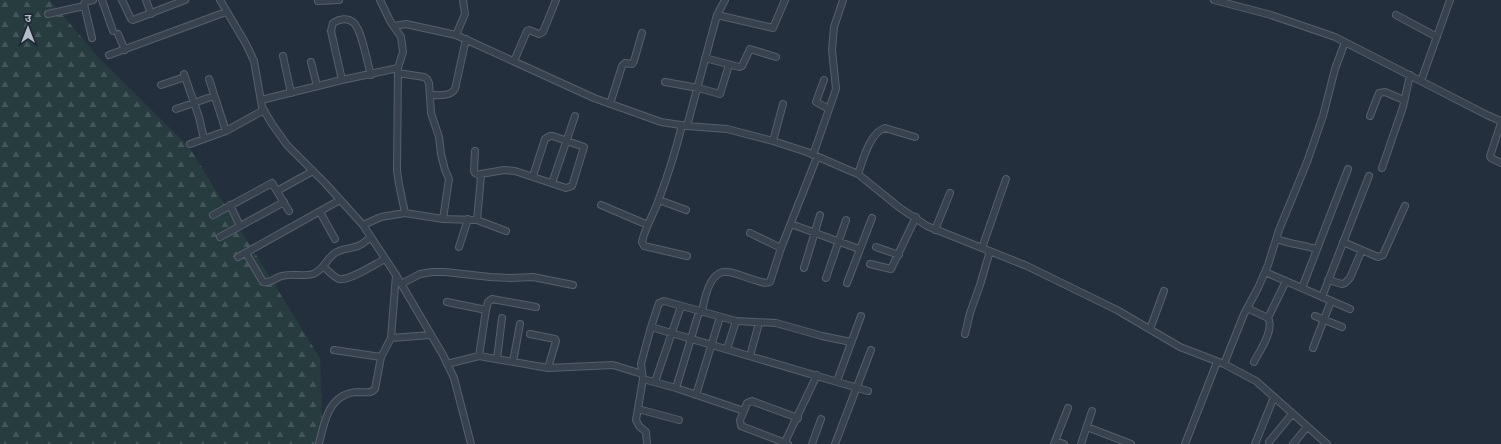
<svg xmlns="http://www.w3.org/2000/svg" width="1501" height="444" font-family="'Nunito Sans','Noto Sans Devanagari',sans-serif">
  <style>
    .forest { fill: url(#forest-firs) }
    .lines { fill: none; stroke-linecap: round; stroke-linejoin: round }
    .minor-casing { stroke: #565f6c; stroke-width: 8 }
    .minor { stroke: #38414e; stroke-width: 6 }
  </style>
  <defs>
    <pattern id="forest-firs" width="22" height="20" patternUnits="userSpaceOnUse"><rect width="22" height="20" fill="#263c3f"/><path d="M5 1l3.5 6h-7zM16 11l3.5 6h-7z" fill="#435659"/></pattern>
  </defs>
  <rect width="100%" height="100%" fill="#242f3e"/>
  <path class="forest" d="M0 0H50L99 58 189 147 320 358 323 444H0Z"/>
  <g class="lines">
    <g class="minor-casing">
      <path id="minor" d="M102 0 113 31
        M122 0 131 19 133 20 185 0
        M146 0 151 14
        M220 0 246 44 254 61 262 107 272 124 287 145 325 183 363 225 396 275 443 355 454 378 471 444
        M1214 0 1271 15 1335 37 1487 115 1501 121
        M318 1 339 0
        M48 14 84 6
        M717 15 773 28 785 0
        M1396 15 1437 37
        M394 26 406 24 456 35 594 98 661 122 687 126 727 129 773 141 807 152 846 169 858 174 900 208 927 226 1027 266 1117 310 1180 347 1224 364 1256 381 1327 444
        M118 34 125 50
        M456 35 465 14 463 0
        M92 38 84 4 85 2 93 0
        M109 55 226 12
        M283 56 291 93
        M705 58 739 67 742 66 750 49 776 57
        M514 61 527 31 529 30 539 34 543 32 556 0
        M311 62 317 86
        M398 69 397 171 399 184 405 213
        M398 73 424 77 427 79 429 83 431 113 439 137 441 154 445 170 449 179 443 219
        M184 74 199 117 204 139
        M209 79 226 131
        M342 80 331 31 333 23C339 19 348 17 354 23 362 31 367 62 371 75
        M824 80 816 102 829 109
        M1421 81 1450 0
        M665 82 698 88 720 94 729 65
        M161 85 185 77
        M430 95C438 95 450 97 455 89L466 39
        M261 100 342 80 398 68 403 52 401 37 390 21 380 0
        M610 104 622 66 625 63 632 64 634 61 642 33
        M176 109 214 96
        M1370 116 1379 93 1385 92 1404 100
        M1501 123 1490 156 1491 158 1501 163
        M682 125C676 150 668 175 659 199 654 214 645 227 642 242L644 246 687 256
        M687 126 717 15 725 0
        M773 141 783 104
        M190 144 226 131 264 110
        M475 151 474 171 475 173 481 176 477 220
        M813 155 836 89 832 50 834 27 843 0
        M1382 168 1403 107 1410 75
        M481 174 504 170 515 171 566 188 572 186 573 183 584 147 553 136H550L545 139 533 176
        M858 174C863 160 870 132 885 128L915 137
        M552 183 575 116
        M277 191 313 171
        M659 200 686 210
        M230 205 240 226
        M601 205 648 225
        M320 212 335 239
        M213 215 272 183 289 211
        M791 224 859 249
        M363 225 381 217 405 213 443 219 477 220 506 231
        M935 230 950 193
        M750 233 781 248
        M220 237 284 202
        M1277 239C1290 244 1303 245 1317 249
        M1343 242 1378 257 1383 255 1405 206
        M459 247 468 219
        M876 247 899 255
        M982 248 1006 179
        M246 253 263 282C270 284 276 277 282 276 292 273 303 277 313 274 325 269 325 260 335 253 342 248 351 249 358 246 363 244 367 240 371 237
        M238 257 340 200
        M870 264 891 269 916 217
        M324 267C328 271 334 277 339 279 350 281 375 264 385 259
        M804 268 820 215
        M1265 272 1350 309
        M396 275 391 338 430 335
        M826 278 846 220
        M1328 280 1342 284 1345 283 1350 278 1362 250
        M847 283 872 218
        M401 284 420 274 432 272H445L490 277 511 278 533 277 573 285
        M1302 288 1348 169
        M1322 297 1369 176
        M447 302 486 310 479 356
        M1247 308 1268 318C1275 329 1259 352 1254 362
        M486 310 488 302 492 299 536 307
        M702 312C704 300 710 269 728 272 737 273 746 278 755 280 761 282 764 284 770 282L781 248 817 157
        M1315 316 1342 327
        M1268 318 1286 281
        M651 327 659 303 664 301 736 321 776 323 822 336 851 342
        M1150 329 1164 291
        M530 334 555 339 556 341 548 368
        M965 334 970 313 980 285 990 251
        M1313 348 1331 301
        M727 349 736 321
        M334 350 381 357 391 338
        M750 356 759 323
        M497 359 502 318
        M513 362 520 324
        M447 364 479 356 548 368 613 365 642 374
        M1224 364 1244 314 1258 288 1268 265 1279 230 1307 162 1323 116 1335 69 1345 42
        M643 379 676 388 744 411 740 420 741 426 788 444
        M837 381 861 316
        M655 382 681 306
        M676 388 699 312
        M696 395 720 317
        M638 409 679 420
        M744 411 747 403 752 401 798 418
        M1087 427 1131 444
        M1055 441 1064 444
        M1269 442 1292 414
        M319 444C324 422 329 393 358 392 364 392 371 394 375 389L381 357
        M647 444 646 432 639 426 636 420 643 379 641 364 651 327 868 391
        M784 444 817 375
        M812 444 821 419
        M835 444 871 350
        M1054 444 1068 408
        M1081 444 1092 411
        M1185 444 1217 362
        M1255 444 1274 397
        M1293 444 1307 427"/>
    </g>
    <use href="#minor" class="minor"/>
  </g>
  <g transform="translate(28 28)" stroke="#1d2633" stroke-width="3" paint-order="stroke">
  <path d="M0-3L7 15L0 10L-7 15Z" fill="#b4bcc9"/>
  <text y="-6" font-size="11" font-weight="bold" text-anchor="middle" fill="#b4bcc9">उ</text>
  </g>
</svg>
